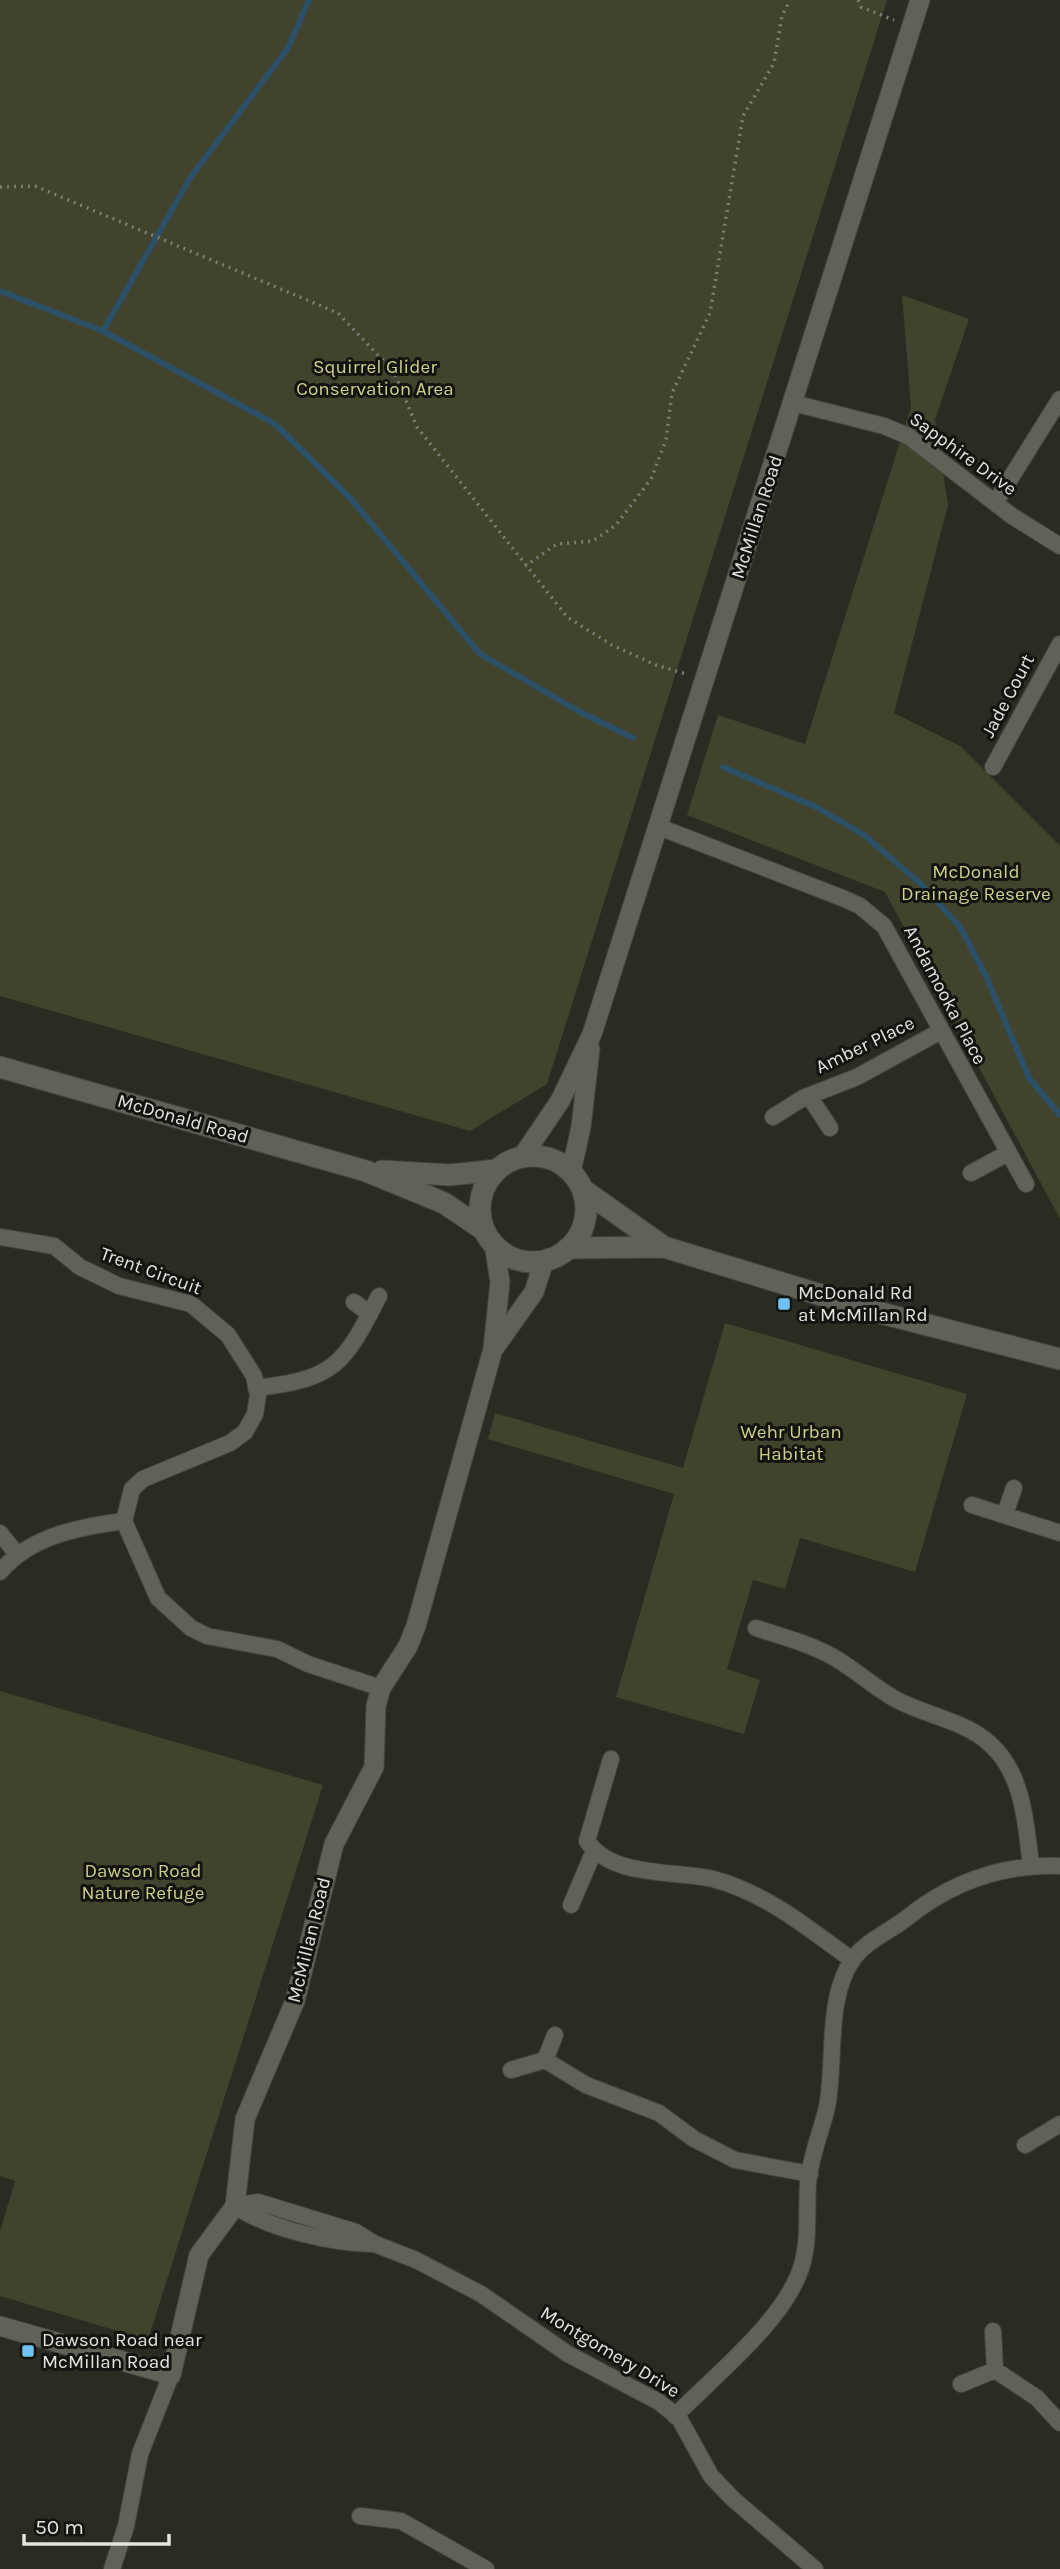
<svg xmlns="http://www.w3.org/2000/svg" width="1060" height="2569" font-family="Karla,sans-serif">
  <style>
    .green { fill: #42432d }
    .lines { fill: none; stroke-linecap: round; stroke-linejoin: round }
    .stream { stroke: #2b5067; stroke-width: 6 }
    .minor-casing { stroke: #45453e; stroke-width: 18 }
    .tertiary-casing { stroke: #45453e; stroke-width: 21 }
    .secondary-casing { stroke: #45453e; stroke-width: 23 }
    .path { stroke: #7c7d75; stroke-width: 3.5; stroke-dasharray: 2 5; stroke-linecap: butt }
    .minor { stroke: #616257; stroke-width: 16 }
    .tertiary { stroke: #616257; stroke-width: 19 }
    .secondary { stroke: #616257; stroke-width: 21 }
    .poi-dot { fill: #70c1f4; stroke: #13130f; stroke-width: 2.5 }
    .labels { text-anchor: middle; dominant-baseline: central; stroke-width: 6; stroke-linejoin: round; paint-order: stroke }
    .park-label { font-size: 19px; fill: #cdd08c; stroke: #13130f }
    .street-label { font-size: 19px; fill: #e4e4de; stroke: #13130f }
    .poi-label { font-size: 19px; fill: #e4e4de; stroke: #13130f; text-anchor: start }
  </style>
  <rect width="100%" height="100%" fill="#2a2b21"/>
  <path class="green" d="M0 0H887L547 1084 470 1131 0 996Z
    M902 295 969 319 935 420 948 505 894 713 960 746 1060 846V1219L885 892 687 815 718 715 805 744 911 407Z
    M725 1323 967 1394 915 1572 800 1538 785 1589 753 1580 727 1669 760 1680 744 1734 616 1697 674 1494 488 1439 495 1413 683 1468Z
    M0 1691 323 1785 148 2340 0 2296V2231L15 2181 0 2176Z"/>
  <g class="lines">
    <path class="stream" d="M0 291 103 331 275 424 351 499 480 654 580 712 633 738
      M103 331 190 178 288 48 309 0
      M723 767 816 807 864 835 921 884 960 927 986 976 1029 1078 1060 1115"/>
    <g class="minor-casing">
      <path id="minor" d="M793 403 884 426 908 436 1012 516 1060 546
        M995 503 1060 399
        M993 767 1060 644
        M659 827 845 899 860 906 884 926 1026 1184
        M809 1096 830 1128
        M773 1117 803 1098 857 1077 939 1032
        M971 1173 1008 1153
        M0 1237 54 1246 80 1267 119 1286 191 1304 228 1335 254 1376 258 1395 255 1414 245 1432 230 1443 143 1479 132 1489 124 1521
        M354 1302 370 1314
        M256 1388C336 1379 344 1364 379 1296
        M972 1505 1060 1533
        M1005 1514 1014 1488
        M124 1521 158 1598 191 1628 207 1636 277 1649 308 1664 381 1688
        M0 1533 16 1553
        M0 1572C30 1536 79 1527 124 1521
        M756 1628C783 1637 811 1644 835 1658 857 1671 875 1688 897 1700 918 1711 940 1716 962 1726 1022 1752 1024 1810 1031 1865
        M611 1759 587 1841C612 1878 674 1870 713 1879 766 1893 808 1928 852 1960
        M571 1905 594 1851
        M545 2060 555 2035
        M511 2070 545 2060 586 2085 659 2113 694 2139 735 2160 810 2174
        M1025 2145 1060 2124
        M235 2206 258 2202 356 2232 375 2244 416 2260 481 2294 568 2354 659 2402 679 2418 711 2476 733 2499 815 2569
        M235 2206C269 2229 331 2243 373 2244
        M993 2331 995 2370 1037 2398 1060 2423
        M961 2384 995 2370
        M675 2416C715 2375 784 2321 801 2268 810 2241 806 2213 808 2184 810 2157 821 2133 827 2107 836 2062 825 1996 854 1958 867 1940 891 1931 908 1917 952 1882 1004 1864 1060 1866
        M360 2516 401 2521 486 2569
        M112 2569 126 2526 140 2454 171 2375"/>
    </g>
    <g class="tertiary-casing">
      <path id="tertiary" d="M522 1157 560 1101 592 1034 920 0
        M571 1172 581 1127 590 1049
        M495 1347 534 1292 544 1261
        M0 2326 171 2375 199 2255 235 2206 245 2119 295 2001 334 1844 374 1767 376 1706 381 1688 408 1646 416 1626 493 1349 500 1282 494 1244"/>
    </g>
    <g class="secondary-casing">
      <path id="secondary" d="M0 1067 366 1171 444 1203 484 1230
        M480 1209a53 53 0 1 1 106 0a53 53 0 1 1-106 0Z
        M382 1171 450 1175 497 1170
        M582 1189 664 1247 877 1312 1060 1359
        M568 1248 664 1247"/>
    </g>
    <path class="path" d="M858 0 861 7 894 20
      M0 187 35 186 338 313 394 372 417 427 567 617 612 645 656 665 686 674
      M525 566 557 544 593 541 616 525 651 479 666 440 672 393 710 313 743 116 774 63 782 16 790 0"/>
    <use href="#minor" class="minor"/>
    <use href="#tertiary" class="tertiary"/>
    <use href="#secondary" class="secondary"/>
  </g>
  <g class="poi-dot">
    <rect x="777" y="1297" width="14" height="14" rx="3.5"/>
    <rect x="21" y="2344" width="14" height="14" rx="3.5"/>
  </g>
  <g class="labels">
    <g class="park-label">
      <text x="375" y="367">Squirrel Glider<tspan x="375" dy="22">Conservation Area</tspan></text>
      <text x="976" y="872">McDonald<tspan x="976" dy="22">Drainage Reserve</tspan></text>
      <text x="791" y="1432">Wehr Urban<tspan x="791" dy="22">Habitat</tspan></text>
      <text x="143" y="1871">Dawson Road<tspan x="143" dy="22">Nature Refuge</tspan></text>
    </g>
    <g class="street-label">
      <text transform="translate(963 454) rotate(36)">Sapphire Drive</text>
      <text transform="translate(757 517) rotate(-72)">McMillan Road</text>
      <text transform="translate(1008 696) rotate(-62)">Jade Court</text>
      <text transform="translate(945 995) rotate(62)">Andamooka Place</text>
      <text transform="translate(865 1045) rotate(-26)">Amber Place</text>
      <text transform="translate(183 1119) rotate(16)">McDonald Road</text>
      <text transform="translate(151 1271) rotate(20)">Trent Circuit</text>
      <text transform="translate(309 1940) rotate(-76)">McMillan Road</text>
      <text transform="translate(610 2352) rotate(31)">Montgomery Drive</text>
    </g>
    <g class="poi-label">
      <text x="798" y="1293">McDonald Rd<tspan x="798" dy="22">at McMillan Rd</tspan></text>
      <text x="42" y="2340">Dawson Road near<tspan x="42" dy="22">McMillan Road</tspan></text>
    </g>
  </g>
  <path d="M24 2534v10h145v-10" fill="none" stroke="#e4e4de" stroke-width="3.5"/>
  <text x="35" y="2534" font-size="21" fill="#e4e4de" stroke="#13130f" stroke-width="5" paint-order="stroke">50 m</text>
</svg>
